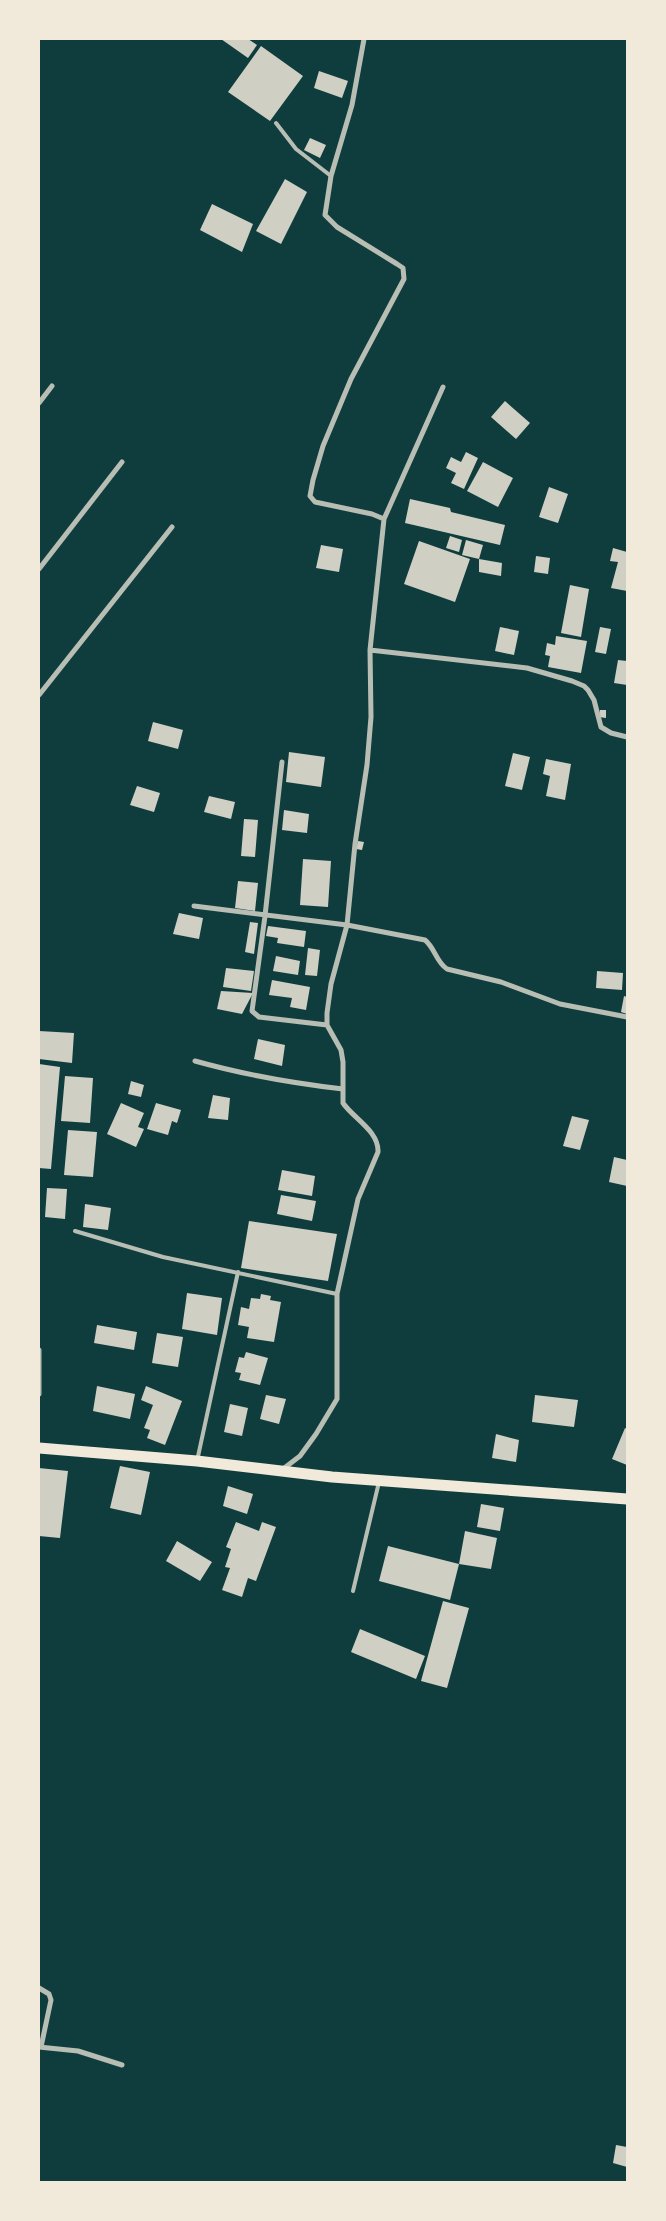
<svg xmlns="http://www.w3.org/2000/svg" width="666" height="2221" font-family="'Zilla Slab',serif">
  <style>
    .building { fill: #cfcfc3 }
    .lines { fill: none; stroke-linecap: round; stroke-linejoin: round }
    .service { stroke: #b8beb3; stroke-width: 4 }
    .minor { stroke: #b8beb3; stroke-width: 5 }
    .primary { stroke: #f1e9da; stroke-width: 11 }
  </style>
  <rect width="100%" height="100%" fill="#0f3d3e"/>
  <path class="building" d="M221 39H248L257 45 248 58Z
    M261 46 303 76 270 121 228 92Z
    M319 71 348 81 342 98 314 88Z
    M310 138 326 145 320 158 304 150Z
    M285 179 307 192 281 244 256 231Z
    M212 204 253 224 242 252 200 230Z
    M505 401 530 423 516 439 491 417Z
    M466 452 478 458 464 489 451 483 456 473 446 468 451 457 461 462Z
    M483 462 513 478 498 507 467 491Z
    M549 487 568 494 558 523 539 517Z
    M410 499 450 508 451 512 505 525 500 545 405 523Z
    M450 536 462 540 459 552 446 548Z
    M466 540 483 545 479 559 502 563 501 576 479 572V559L462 555Z
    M419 541 470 559 455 602 404 584Z
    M321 545 343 549 339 572 316 568Z
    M613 548 627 552V591L611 588 618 562 610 561Z
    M536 556 550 558 548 574 534 572Z
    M570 585 589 589 581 637 561 633Z
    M500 627 519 631 514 655 495 651Z
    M600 627 611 629 606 654 595 652Z
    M556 636 587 641 581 673 548 667 550 656 545 655 547 643 555 645Z
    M618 660 627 661V685L614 683Z
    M600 710H606V718L599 717Z
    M153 722 183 730 178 749 148 741Z
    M289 752 325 757 321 787 286 782Z
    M513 753 530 757 522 790 505 786Z
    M546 759 571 764 565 800 546 796 550 776 543 774Z
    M137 786 160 793 154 812 130 805Z
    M209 796 235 802 231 819 204 812Z
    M284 810 309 814 307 833 282 830Z
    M244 819 258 820 255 857 241 856Z
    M358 841 364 842 362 850 356 849Z
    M303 859 331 861 328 907 300 905Z
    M238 881 258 883 255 911 235 908Z
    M179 913 203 918 199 939 173 934Z
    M250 922 258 923 254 954 245 952Z
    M268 926 306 931 304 947 277 943 278 938 266 936Z
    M308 948 320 950 317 976 305 975Z
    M276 956 300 961 298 975 273 971Z
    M226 968 254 971 251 991 223 987Z
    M597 971 623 973 622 990 596 988Z
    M272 980 310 987 306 1010 290 1007 292 998 269 995Z
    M221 991 253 993 242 1014 217 1009Z
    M624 996 627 997V1014L621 1012Z
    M39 1031 74 1033 72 1063 39 1059Z
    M258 1039 285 1045 282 1066 254 1059Z
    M39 1064 60 1067 51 1169 39 1168Z
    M65 1076 93 1078 90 1123 61 1121Z
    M131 1081 144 1085 141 1097 128 1094Z
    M213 1095 230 1098 228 1120 208 1118Z
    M121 1103 144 1113 138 1127 144 1129 136 1147 107 1134Z
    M156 1103 181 1110 177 1123 172 1121 168 1135 147 1129Z
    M572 1116 589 1120 580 1150 563 1146Z
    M68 1130 97 1132 93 1177 64 1175Z
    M614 1157 627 1160V1186L609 1182Z
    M282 1170 315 1176 312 1196 278 1190Z
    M47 1188 67 1189 65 1219 45 1217Z
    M281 1195 316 1201 312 1221 277 1214Z
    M85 1204 111 1208 108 1230 83 1227Z
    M249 1221 337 1234 328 1281 241 1268Z
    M187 1293 222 1298 217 1335 182 1329Z
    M261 1294 271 1296 270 1300 281 1302 274 1342 247 1338 249 1327 238 1325 241 1307 249 1309 251 1298 260 1299Z
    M97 1325 137 1332 134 1350 94 1343Z
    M157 1333 183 1337 178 1367 152 1363Z
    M246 1352 268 1358 260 1385 239 1380 241 1373 235 1372 239 1357 244 1358Z
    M97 1386 135 1394 130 1419 93 1411Z
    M146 1386 182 1401 165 1445 147 1438 150 1430 144 1428 153 1405 141 1400Z
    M266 1395 286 1399 279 1424 260 1419Z
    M535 1395 578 1400 574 1427 532 1422Z
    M230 1404 248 1408 242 1436 224 1432Z
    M625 1428 627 1429V1465L612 1459Z
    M496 1434 519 1440 516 1462 492 1458Z
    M120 1466 150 1472 141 1515 110 1508Z
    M39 1468 68 1471 60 1538 39 1536Z
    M228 1486 253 1494 247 1514 223 1506Z
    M481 1504 504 1508 500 1531 477 1527Z
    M236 1522 259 1531 262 1522 276 1527 256 1581 248 1578 242 1597 222 1590 230 1568 225 1567 231 1549 226 1547Z
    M465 1531 497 1538 491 1569 459 1564Z
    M177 1541 212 1562 200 1581 166 1561Z
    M388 1546 459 1564 450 1600 379 1581Z
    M443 1601 469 1608 447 1688 421 1681Z
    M360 1629 425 1656 416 1679 351 1652Z
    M616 2145 627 2147V2167L613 2163Z"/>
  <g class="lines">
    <path class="service" d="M276 123 296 149 331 176
      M75 1231 163 1257 337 1294
      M197 1461 238 1272
      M353 1591 379 1482"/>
    <path class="minor" d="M364 39 352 105 331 176 325 215 337 227 397 264 403 268 404 279 351 379 323 446 313 480 310 496 315 502 372 514 384 519 370 650
      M39 403 52 386
      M384 519 443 387
      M39 569 122 462
      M39 695 172 527
      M282 762 265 916 252 1011 259 1017 327 1025
      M194 906 347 925 425 940C435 948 436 962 447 969L501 982 560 1004 627 1017
      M195 1061C245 1075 291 1083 343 1089
      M39 1350V1394
      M283 1469 300 1456 316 1434 337 1399V1294L358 1199 378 1152C379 1131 353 1118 343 1103V1062L341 1050 327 1025V1013L331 984 347 925 355 844 367 765 371 717 370 650 527 668 572 681 584 686 588 690 594 700 601 727 611 733 627 737
      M39 1988 49 1994 51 2000 41 2047
      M39 2047 78 2051 122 2065"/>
    <path class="primary" d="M39 1448 197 1461 332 1477 627 1499"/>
  </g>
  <rect width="666" height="2221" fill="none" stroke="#f1e9da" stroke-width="80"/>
</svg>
